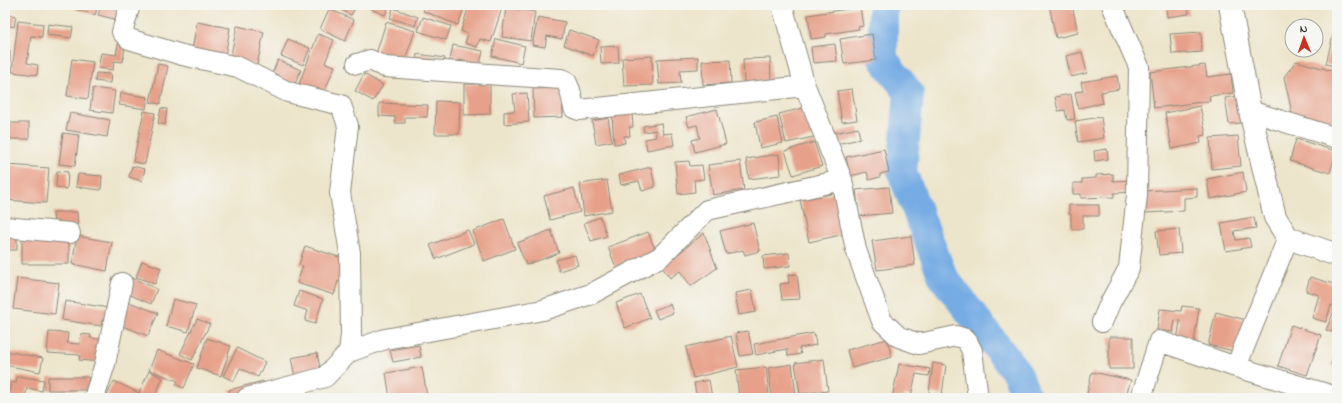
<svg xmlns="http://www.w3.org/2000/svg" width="1342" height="403" font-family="'Indie Flower',sans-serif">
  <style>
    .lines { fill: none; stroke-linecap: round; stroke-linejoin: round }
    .river { stroke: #76ace4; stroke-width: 30 }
    .building { fill: #e7a089 }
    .minor-casing { stroke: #8c887b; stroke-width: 22 }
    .major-casing { stroke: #8c887b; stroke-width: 24 }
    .minor { stroke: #fff; stroke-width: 20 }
    .major { stroke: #fff; stroke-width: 22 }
  </style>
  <rect width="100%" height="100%" fill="#f6f6f2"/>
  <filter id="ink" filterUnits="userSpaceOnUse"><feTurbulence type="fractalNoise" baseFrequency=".025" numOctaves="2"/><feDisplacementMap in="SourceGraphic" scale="8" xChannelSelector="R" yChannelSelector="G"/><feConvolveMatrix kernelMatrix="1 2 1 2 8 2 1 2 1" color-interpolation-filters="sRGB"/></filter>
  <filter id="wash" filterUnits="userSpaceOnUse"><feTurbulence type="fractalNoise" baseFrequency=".012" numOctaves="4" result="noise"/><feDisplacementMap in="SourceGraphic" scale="16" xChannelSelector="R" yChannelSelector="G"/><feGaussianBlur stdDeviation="0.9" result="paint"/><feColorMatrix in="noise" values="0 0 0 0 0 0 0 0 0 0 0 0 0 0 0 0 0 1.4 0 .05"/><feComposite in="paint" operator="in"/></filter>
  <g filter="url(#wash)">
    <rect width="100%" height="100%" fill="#ede5cb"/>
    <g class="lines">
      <path class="river" d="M883 5V59L909 93 902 172 943 277 1017 373 1027 398"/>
    </g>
    <g id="blocks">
      <path class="building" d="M76 5H98L95 15 75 9Z
        M101 5H126L122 21 98 15Z
        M332 5H357L351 15Z
        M372 5H389L385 15 371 9Z
        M426 5H465L458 25 423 11Z
        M469 5H503L491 42 480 39 477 47 465 43 468 34 461 31Z
        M1049 5H1072L1078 33 1056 38Z
        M1166 5H1188L1189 14 1167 17Z
        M860 7 863 26 858 27 859 29 826 34V37L811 39 808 15Z
        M393 8 418 17 415 26 390 18Z
        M506 8 535 12 531 41 502 37Z
        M329 9 354 20 345 41 320 29Z
        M5 14 16 16 14 27 5 25Z
        M423 17 451 26 446 40 418 31Z
        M538 17 565 22 562 39 547 36 545 47 532 45Z
        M18 21 43 24 42 37 31 36 27 63 38 65 37 75 12 72Z
        M197 22 230 28 225 56 192 50Z
        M386 22 415 31 404 63 376 54Z
        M48 24 73 27 71 38 47 35Z
        M237 26 264 32 257 65 230 59Z
        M1335 26 1337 27V67L1326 64Z
        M569 30 599 40 593 56 564 45Z
        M1201 32 1202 52 1172 54 1170 34Z
        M318 34 334 40 325 63 335 66 324 93 299 84Z
        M872 34 876 60 844 64 840 39Z
        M288 39 310 48 303 65 281 56Z
        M496 39 525 46 521 63 492 56Z
        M118 44 125 46 123 62 114 61 113 70 98 68 101 53 116 55Z
        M835 44 837 61 813 63 811 47Z
        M453 45 483 51 480 64 459 60 458 67 449 65Z
        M618 46 619 63 601 64 600 47Z
        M5 51H10V71H5Z
        M1082 52 1087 73 1071 77 1066 56Z
        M417 54 445 58 444 65 416 62Z
        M652 56 653 85 624 86 622 58Z
        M698 57V69L680 70 681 83 659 84 657 59Z
        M770 58 771 81 744 82 743 59Z
        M72 59 93 62 88 99 67 96Z
        M278 60 301 70 294 86 271 76Z
        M730 60 731 83 703 85 702 61Z
        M1296 61 1337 72V128L1293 117 1284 77Z
        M158 64 168 66 160 104 150 102Z
        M1205 65 1207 77 1231 74 1233 93 1209 96 1210 101 1154 108 1150 72Z
        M96 73 111 74 110 83 95 81Z
        M364 74 383 85 373 101 355 91Z
        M1117 76 1119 89 1101 92 1103 103 1078 108 1075 92 1083 91 1081 82Z
        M464 84H490V114L464 115Z
        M93 88 115 91 112 113 90 110Z
        M562 88 563 117 534 118 533 89Z
        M852 89 857 120 842 122 837 91Z
        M121 93 148 97 146 109 119 105Z
        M527 93 529 122 504 124V112L515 111 513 94Z
        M1071 94 1075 119 1067 120 1065 110 1058 111 1055 97Z
        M1238 96 1242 123 1229 124 1225 98Z
        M436 101 460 102 459 134H435Z
        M379 103 428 105 427 117H405V123H395V117L379 116Z
        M811 106 818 136 786 143 779 114Z
        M1200 106 1206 135 1200 136 1201 143 1172 149 1165 113Z
        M161 108 167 109 165 125 158 123Z
        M717 109 726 144 695 152 692 140 700 138 697 125 689 127 686 117Z
        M144 111 155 113 145 164 133 162Z
        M70 113 110 120 107 137 66 130Z
        M632 114 633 127H629L630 136H624L625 143 614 144 612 115Z
        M777 117 783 143 760 148 755 122Z
        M1101 117 1104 138 1078 142 1075 121Z
        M608 118 612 141 596 144 592 121Z
        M5 123H29V139H5Z
        M661 123 663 134 672 133 674 145 647 150 645 139 656 137 655 130 644 132 643 126Z
        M858 128 860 139 836 144 834 133Z
        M63 133 79 135 75 166 59 164Z
        M1238 136 1241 166 1212 169 1210 138Z
        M1296 139 1336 151 1330 173 1290 161Z
        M814 142 822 166 793 175 785 151Z
        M884 149 889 172 880 174V177L869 180 867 172 850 176 846 157Z
        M1107 149 1108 159 1095 161 1094 151Z
        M779 154 781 175 749 179 746 159Z
        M689 161 690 166 702 165 704 179 694 180 695 192 678 194 675 162Z
        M740 161 744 190 713 195 708 165Z
        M7 165 49 168 46 203 5 200Z
        M132 166 145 169 142 181 129 177Z
        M651 167 655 187 642 191 639 181 621 185 619 175Z
        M57 171 68 172 67 189 56 187Z
        M1243 172 1246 192 1210 199 1207 179Z
        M78 174 102 176 101 190 76 187Z
        M1113 174V181L1133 180V192L1114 193V197L1081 198V194H1073V183H1082V179L1096 178V175Z
        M607 180 612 211 584 216 580 184Z
        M889 187 892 213 859 216 856 190Z
        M574 188 580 212 550 220 544 196Z
        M1197 188V197L1184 198V211L1145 213 1143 191Z
        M841 192 850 233 809 242 800 200Z
        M1069 205H1099V216H1083V229H1071V214H1069Z
        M53 212H77L78 226 54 227Z
        M600 217 607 236 591 241 584 223Z
        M1254 217 1256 228 1234 231 1236 240 1249 238 1251 247 1226 251 1221 223Z
        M504 219 515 249 484 261 473 231Z
        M753 223 760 251 745 255 743 250 726 254 720 231Z
        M1179 229 1181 253 1159 255 1156 231Z
        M5 230H17V250H5Z
        M468 230 474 244 436 259 430 245Z
        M551 230 559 253 526 265 517 243Z
        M648 232 657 254 617 270 608 247Z
        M704 233 717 268 691 286 680 271 670 278 662 267Z
        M22 234 69 235V264H22Z
        M77 236 112 242 107 271 72 264Z
        M911 236 915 265 877 270 872 241Z
        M305 246 345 259 342 282 338 281 334 295 297 283 303 266 299 265Z
        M789 253 790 266 764 269 763 256Z
        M575 255 578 265 559 271 556 260Z
        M142 261 161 268 155 284 136 277Z
        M797 274 800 299 782 300 780 284 789 283 788 275Z
        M1310 277 1337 285V307L1331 305 1326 322 1312 318 1319 295 1306 291Z
        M17 278 59 283 55 314 13 309Z
        M132 278 157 289 151 304 126 293Z
        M752 290 756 312 739 315 735 293Z
        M299 291 323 299 315 324 305 321 308 311 294 306Z
        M640 294 650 318 625 328 616 303Z
        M173 299 196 305 188 332 166 326Z
        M65 301 115 309 113 322 102 320 101 326 62 320Z
        M129 302 158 313 148 336 120 325Z
        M670 304 673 313 658 319 654 310Z
        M1182 306 1199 308 1194 342 1177 340 1180 321 1175 320 1173 332 1157 330 1160 309 1181 311Z
        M1334 311 1337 312V328L1335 327 1332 332 1326 330Z
        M1216 312 1246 320 1238 352 1208 345Z
        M197 319 210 324 192 360 180 354Z
        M1291 325 1321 335 1307 375 1278 366Z
        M748 331 753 354 740 356 736 333Z
        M49 332 68 333 67 343 80 344 81 334 91 335 90 338 100 339 99 349 100 362 79 360 80 355 47 353Z
        M814 333 816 345 799 348 801 354 788 356 787 349 756 355 754 344Z
        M731 336 738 367 693 378 686 347Z
        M1109 337H1133V369H1109Z
        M207 338 231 346 221 376 197 368Z
        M887 339 892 357 852 368 847 350Z
        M419 345 421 357 393 362 390 350Z
        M237 348 265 362 258 377 240 368 234 381 223 376Z
        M1337 349V367L1331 365Z
        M157 350 194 364 184 388 176 385 178 381 149 370Z
        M5 351 43 358 40 372 5 365Z
        M317 353 321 373 295 377 291 358Z
        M824 359 828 391 800 394 795 363Z
        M933 363 946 365 942 395 929 393Z
        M792 364 796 395 772 398 768 368Z
        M899 364 930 369 929 376 916 374 911 396 904 395 903 398H892Z
        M422 367 427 396 412 398H390L386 373Z
        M766 367 769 396 739 398 736 370Z
        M149 371 163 378 154 398H113L107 395 114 381 139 393Z
        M1092 372 1131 380 1125 398H1086Z
        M17 376 44 380 42 391 27 388 25 398H8L11 382 16 383Z
        M48 377H88V390H48Z
        M709 380 712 398H697L694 383Z
        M263 381 266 391 237 398H231L229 390Z"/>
    </g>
  </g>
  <g filter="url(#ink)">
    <use href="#blocks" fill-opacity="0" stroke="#8c887b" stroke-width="1"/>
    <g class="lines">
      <g class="minor-casing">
        <path id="minor" d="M130 5 122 32 129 39 182 55 238 67 288 92 341 105 348 126 340 193 350 253 351 335 349 352
          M782 5 805 86 842 180 856 250 882 321 899 337 919 344 956 336 966 339 972 351 978 398
          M357 64 370 60 385 67 561 79 566 81 570 90 574 108 579 110 805 86
          M1250 111 1337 138
          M5 227 70 233
          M1102 322 1110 303 1129 268 1137 195 1139 67 1112 5
          M1236 367 1337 397
          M94 398 105 364 122 283
          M247 398 325 377 349 352 385 339 543 310 591 294 660 257 707 210 842 180
          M1141 398 1159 341 1236 367 1288 238"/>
      </g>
      <g class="major-casing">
        <path id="major" d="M1230 5 1250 111 1275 217 1288 238 1337 255"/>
      </g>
      <use href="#minor" class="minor"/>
      <use href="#major" class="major"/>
    </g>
  </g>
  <rect width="1342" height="403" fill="none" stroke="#f6f6f2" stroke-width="20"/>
  <g transform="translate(1304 38) rotate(358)"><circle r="19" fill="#f6f6f2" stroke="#a5a5a2"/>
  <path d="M0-3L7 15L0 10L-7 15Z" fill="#c8321e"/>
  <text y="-6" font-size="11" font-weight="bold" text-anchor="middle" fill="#2b2b2b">N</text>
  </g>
</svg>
